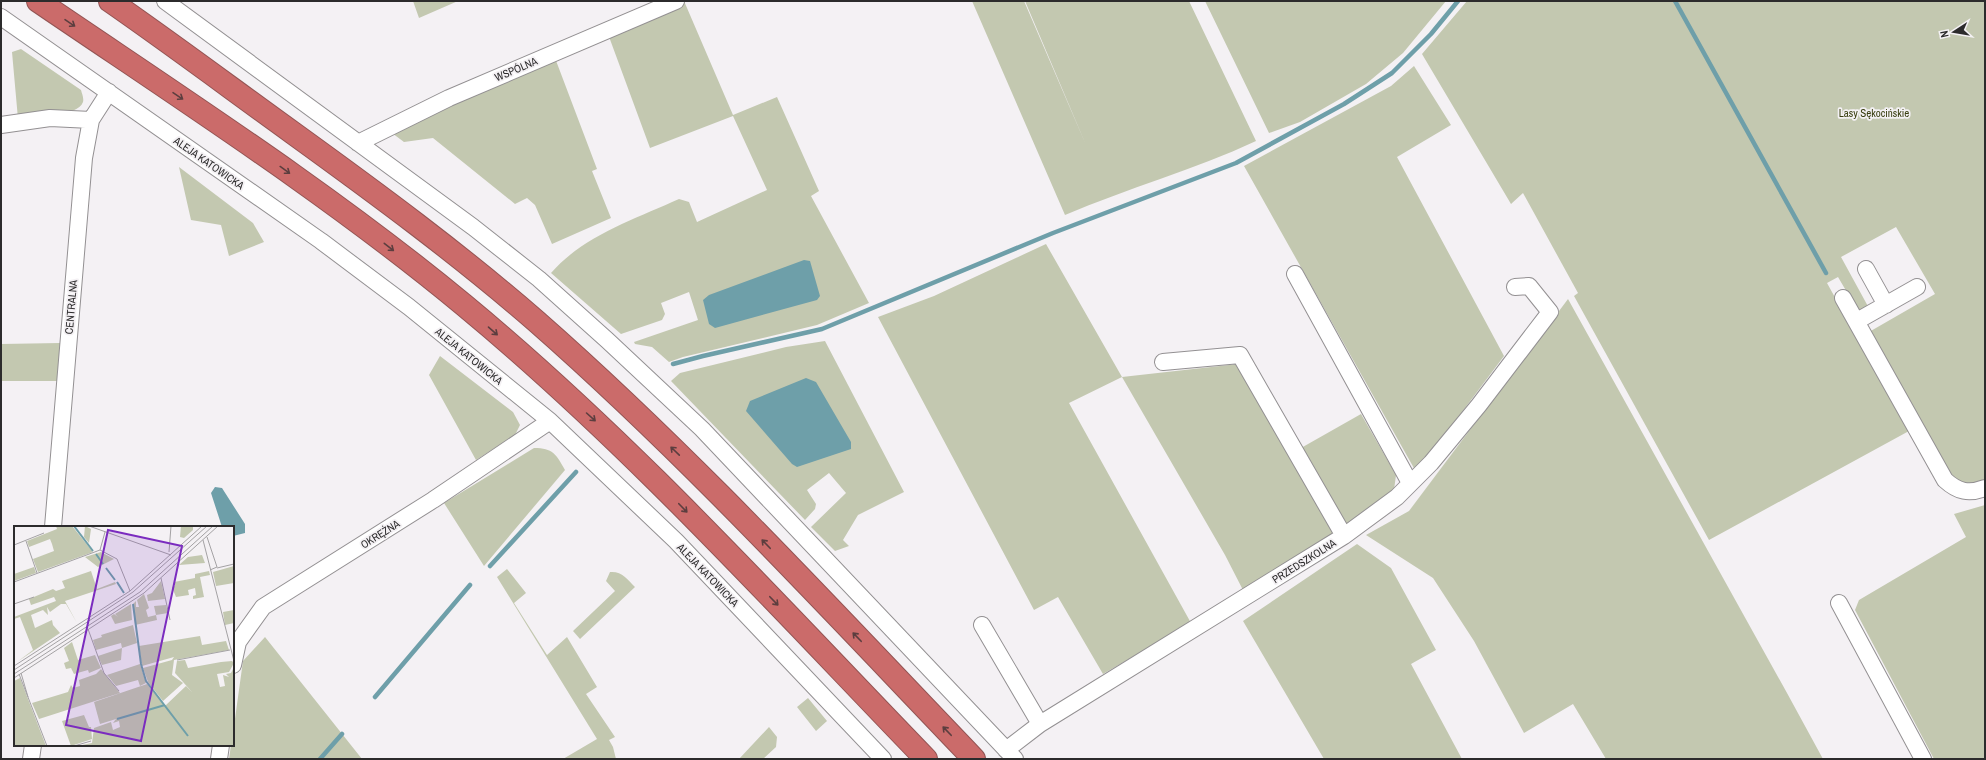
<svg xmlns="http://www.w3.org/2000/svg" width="1986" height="760" font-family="'Archivo Narrow',sans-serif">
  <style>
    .green { fill: #c3c8b0 }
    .water { fill: #6e9fa9 }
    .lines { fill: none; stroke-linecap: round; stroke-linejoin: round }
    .stream { stroke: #6e9fa9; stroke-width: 4.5 }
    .minor-casing { stroke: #939092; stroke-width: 18 }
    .highway-casing { stroke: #935554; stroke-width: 24 }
    .minor { stroke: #fff; stroke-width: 16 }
    .highway { stroke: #cb6b6a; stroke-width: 22 }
    .oneway { stroke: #5c3e3f }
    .labels { text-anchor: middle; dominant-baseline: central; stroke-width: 3.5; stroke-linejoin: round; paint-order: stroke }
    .street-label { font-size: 11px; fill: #2c2b2c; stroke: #f4f1f4 }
    .park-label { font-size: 11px; fill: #383e0f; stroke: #f4f1f4 }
    .inset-river { fill: none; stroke: #6e9fa9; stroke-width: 2 }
    .inset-road { fill: none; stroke: #a4a2a4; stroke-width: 1 }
    .view { fill: #7b2cbf; fill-opacity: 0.15; stroke: #7b2cbf; stroke-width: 2 }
    .inset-edge { fill: none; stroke: #2c2b2c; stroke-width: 2 }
  </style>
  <rect width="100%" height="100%" fill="#f4f1f4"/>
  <path class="green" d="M413 1H458L419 18Z
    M684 1 733 115 777 97 819 191 811 196 869 303 817 325 683 357 669 362 652 347 635 344 634 342 698 320 689 292 661 303 665 314 662 320 621 334 551 273C583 236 635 219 679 199L689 202 697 222 767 190 733 116 650 148 608 34Z
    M972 1H1024L1086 145 1025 1H1189L1256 141C1194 170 1128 188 1065 215Z
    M1205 1H1446L1403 53 1366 84 1300 122 1269 133Z
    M1467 1H1985V484L1976 487 1954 482 1869 332 1935 294 1896 227 1841 257 1870 310 1858 311 1838 277 1827 283 1909 431 1709 540 1574 296 1578 293 1523 193 1511 204 1422 54Z
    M21 49 81 90C82 94 84 98 83 102 78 117 32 118 18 119L12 52Z
    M555 58 597 169 592 171 611 218 552 244 535 205 527 198 515 204 433 138 404 142 392 133Z
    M1414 66 1451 125 1397 157 1504 356 1438 444 1415 470 1244 166 1391 86Z
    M179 167 253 223 264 242 229 256 221 225 191 220Z
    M1046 244 1122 377 1238 364 1334 528 1332 538 1244 592 1225 555 1122 377 1069 403 1191 623 1103 674 1058 597 1034 610 878 317 934 296Z
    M1568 299 1787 693 1823 759H1606L1573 704 1524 733 1474 641 1433 578 1366 535 1409 511Z
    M825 341 904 492 858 515 843 540 849 546 835 551 811 527 846 493 829 473 807 490 816 504 815 509 805 520 671 381 680 373 786 347Z
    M60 343 57 381H1V344Z
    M440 356 513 412 520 425 515 435 476 460 429 375Z
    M1361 414 1396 475 1394 490 1347 524 1301 448Z
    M534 448C553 448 556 454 565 470L484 566 444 503Z
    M1985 505V759H1934L1855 610 1859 600 1966 537 1954 514Z
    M1357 544 1391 568 1436 650 1411 664 1462 759H1324L1243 621Z
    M507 569 526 593 514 603 547 655 567 637 597 687 586 694 615 737 609 740 613 747 616 759H563L597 739 497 577Z
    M610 572C622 571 627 579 635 587L580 639 573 631 615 591 606 581Z
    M265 637 362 759H229L231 745H233V733L243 661Z
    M808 698 827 721 816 731 797 707Z
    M769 727 777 737 776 747 763 759H739Z"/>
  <path class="water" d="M804 260 810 261 820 296 817 300 715 328 709 324 703 300 709 295Z
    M806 378 816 382 851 442V449L797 467 792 464 746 411 750 401Z
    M215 487 222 488 245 524V533L233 536V527H222L211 493Z"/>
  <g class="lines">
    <path class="stream" d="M1675 1 1826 273
      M673 364 703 356 822 329 1053 233 1236 163 1344 104 1392 73 1431 34 1458 1
      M490 566 576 472
      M375 697 470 585
      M320 759 342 734"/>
    <g class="minor-casing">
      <path id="minor" d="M165 1 473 227 539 279 607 340 702 429 1015 759
        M1 17 321 241 409 307 550 421 676 541 883 759
        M1 125 50 118 91 120
        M358 143 449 98 676 1
        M1866 269 1886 305
        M1295 274 1410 483
        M1843 298 1945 480C1958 492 1969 494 1985 488
        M1857 321 1917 287
        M1163 362 1240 355 1344 536
        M53 527 84 158 91 120 109 92
        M1839 603 1923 759
        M982 625 1040 724
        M233 665 238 642 263 607 433 500 550 421
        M1006 750 1040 724 1344 536 1397 497 1431 463 1479 405 1550 312 1529 286 1515 287
        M31 759 33 745
        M219 759 221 745"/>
    </g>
    <g class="highway-casing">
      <path id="highway" d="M38 1C182 99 330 194 464 305 631 443 776 604 926 759
        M110 1C172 44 232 89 293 133 376 193 459 254 536 321 691 457 831 610 974 759"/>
    </g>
    <use href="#minor" class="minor"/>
    <use href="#highway" class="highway"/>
  </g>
  <defs><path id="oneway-shaft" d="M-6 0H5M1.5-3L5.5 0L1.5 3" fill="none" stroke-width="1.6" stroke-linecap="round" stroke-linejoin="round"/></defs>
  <g class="oneway">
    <use href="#oneway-shaft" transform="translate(70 23) rotate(34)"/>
    <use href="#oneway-shaft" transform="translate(178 96) rotate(34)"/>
    <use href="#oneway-shaft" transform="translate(285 170) rotate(36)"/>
    <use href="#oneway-shaft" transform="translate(389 247) rotate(38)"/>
    <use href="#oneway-shaft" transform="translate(493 331) rotate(41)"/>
    <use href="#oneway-shaft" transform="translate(591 417) rotate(42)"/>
    <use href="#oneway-shaft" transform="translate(675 451) rotate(-136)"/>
    <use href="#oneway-shaft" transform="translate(683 508) rotate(46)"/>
    <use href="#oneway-shaft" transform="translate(766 544) rotate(-134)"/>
    <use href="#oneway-shaft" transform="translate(774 601) rotate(46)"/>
    <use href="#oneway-shaft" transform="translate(857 637) rotate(-134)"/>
    <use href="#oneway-shaft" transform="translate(947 731) rotate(-134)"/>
  </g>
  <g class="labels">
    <g class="street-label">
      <text transform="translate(516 69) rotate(-23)">WSPÓLNA</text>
      <text transform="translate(209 163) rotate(35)">ALEJA KATOWICKA</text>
      <text transform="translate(71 307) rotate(-85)">CENTRALNA</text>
      <text transform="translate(469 356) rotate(39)">ALEJA KATOWICKA</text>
      <text transform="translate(380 534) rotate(-32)">OKRĘŻNA</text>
      <text transform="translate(1304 561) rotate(-32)">PRZEDSZKOLNA</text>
      <text transform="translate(708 575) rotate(46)">ALEJA KATOWICKA</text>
    </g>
    <g class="park-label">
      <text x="1874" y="113">Lasy Sękocińskie</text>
    </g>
  </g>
  <g transform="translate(14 526)">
    <rect width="220" height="220" fill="#f4f1f4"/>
    <path d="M42 0H58L79 26 24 46 19 33 40 25 38 18 36 13 15 21 13 15 43 3ZM71 0 77 3 75 17 70 11ZM167 0H179V4L170 12 166 11ZM87 26 100 33 84 41 71 31ZM188 29 191 37 165 39 174 31ZM220 40V57L202 60 199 46ZM20 41 22 47 0 55V48ZM77 45 83 63 101 56 102 58 51 75 63 97 52 78H47L36 86 33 81 34 89 29 84 17 89 21 102 38 94 39 99 46 107 3 136 19 124 6 91 0 93V91L42 75 40 71 17 79 15 73 39 63 42 65 51 62 48 55ZM195 45 196 49 186 51 190 71 179 73V70L182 69 181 62 174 64 175 69 162 71 158 61 161 60 160 56 181 52V48ZM147 55 151 73 134 75 133 69 138 67ZM130 68 135 82 132 84 134 91 142 89 140 80 152 79 154 87 142 89 143 94 121 99 119 78 122 75V81H125L123 74ZM117 78 118 94 101 98 97 90 100 88 104 91 101 88ZM220 84V97L211 99 209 86ZM119 99 123 117 108 122 107 134 88 139 84 130 108 122 107 117 82 124 79 114 88 111 87 109ZM186 110 188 119 212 115 215 124 160 134 158 149 169 157 149 175 134 156 129 142 158 134 160 131 128 140 125 120ZM58 116 64 134 81 129 87 142 75 147 74 144 60 148 57 142 52 143 50 137 55 135 50 122ZM171 134 174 142 207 136 218 135 220 137 215 146 203 148 206 161 211 160 209 149 215 151 212 148 217 147 220 141V220H63L78 217 80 202 97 196 99 204 106 201 105 195 99 197 102 193 86 198 80 176 133 158 150 179 139 183 152 179 172 160 178 166 161 147 163 135ZM126 138 132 157 126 160 124 154 102 160 93 149ZM87 143 106 167 25 193 18 177 54 166 57 159 59 162 66 160 65 154 82 148ZM6 152 32 220H0V155ZM70 189 75 201H77L78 213 57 220 48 195Z" fill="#c3c8b0"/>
    <path class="inset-river" d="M60 0 79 25M82 28 89 38M92 42 101 54M103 56 110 67M119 78 127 138 132 155 174 210M103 193 151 179"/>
    <path class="inset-road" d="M75 0 157 29M193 11 203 41 196 44M189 14 220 135M12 15 23 47M0 19 30 7M86 24 103 33 116 65M155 26 157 0M203 42 220 38M147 52 156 94M0 56 86 24 91 6M0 78 20 71M74 103 90 147 105 165M163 134 216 124M0 140 116 65 188 0M0 144 119 66 193 0M7 147 14 171M0 148 126 66 199 0M5 148 33 220M0 152 130 67 204 0M60 220 77 215"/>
    <path class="view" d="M94 4 168 20 127 215 52 199Z"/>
    <rect width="220" height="220" class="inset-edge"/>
  </g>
  <rect width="1986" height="760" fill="none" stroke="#2c2b2c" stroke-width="4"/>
  <g transform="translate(1954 32) rotate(258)" stroke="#f4f1f4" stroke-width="3" paint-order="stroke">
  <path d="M0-3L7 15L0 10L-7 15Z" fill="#2c2b2c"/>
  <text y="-6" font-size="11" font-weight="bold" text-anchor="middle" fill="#2c2b2c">N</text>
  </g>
</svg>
